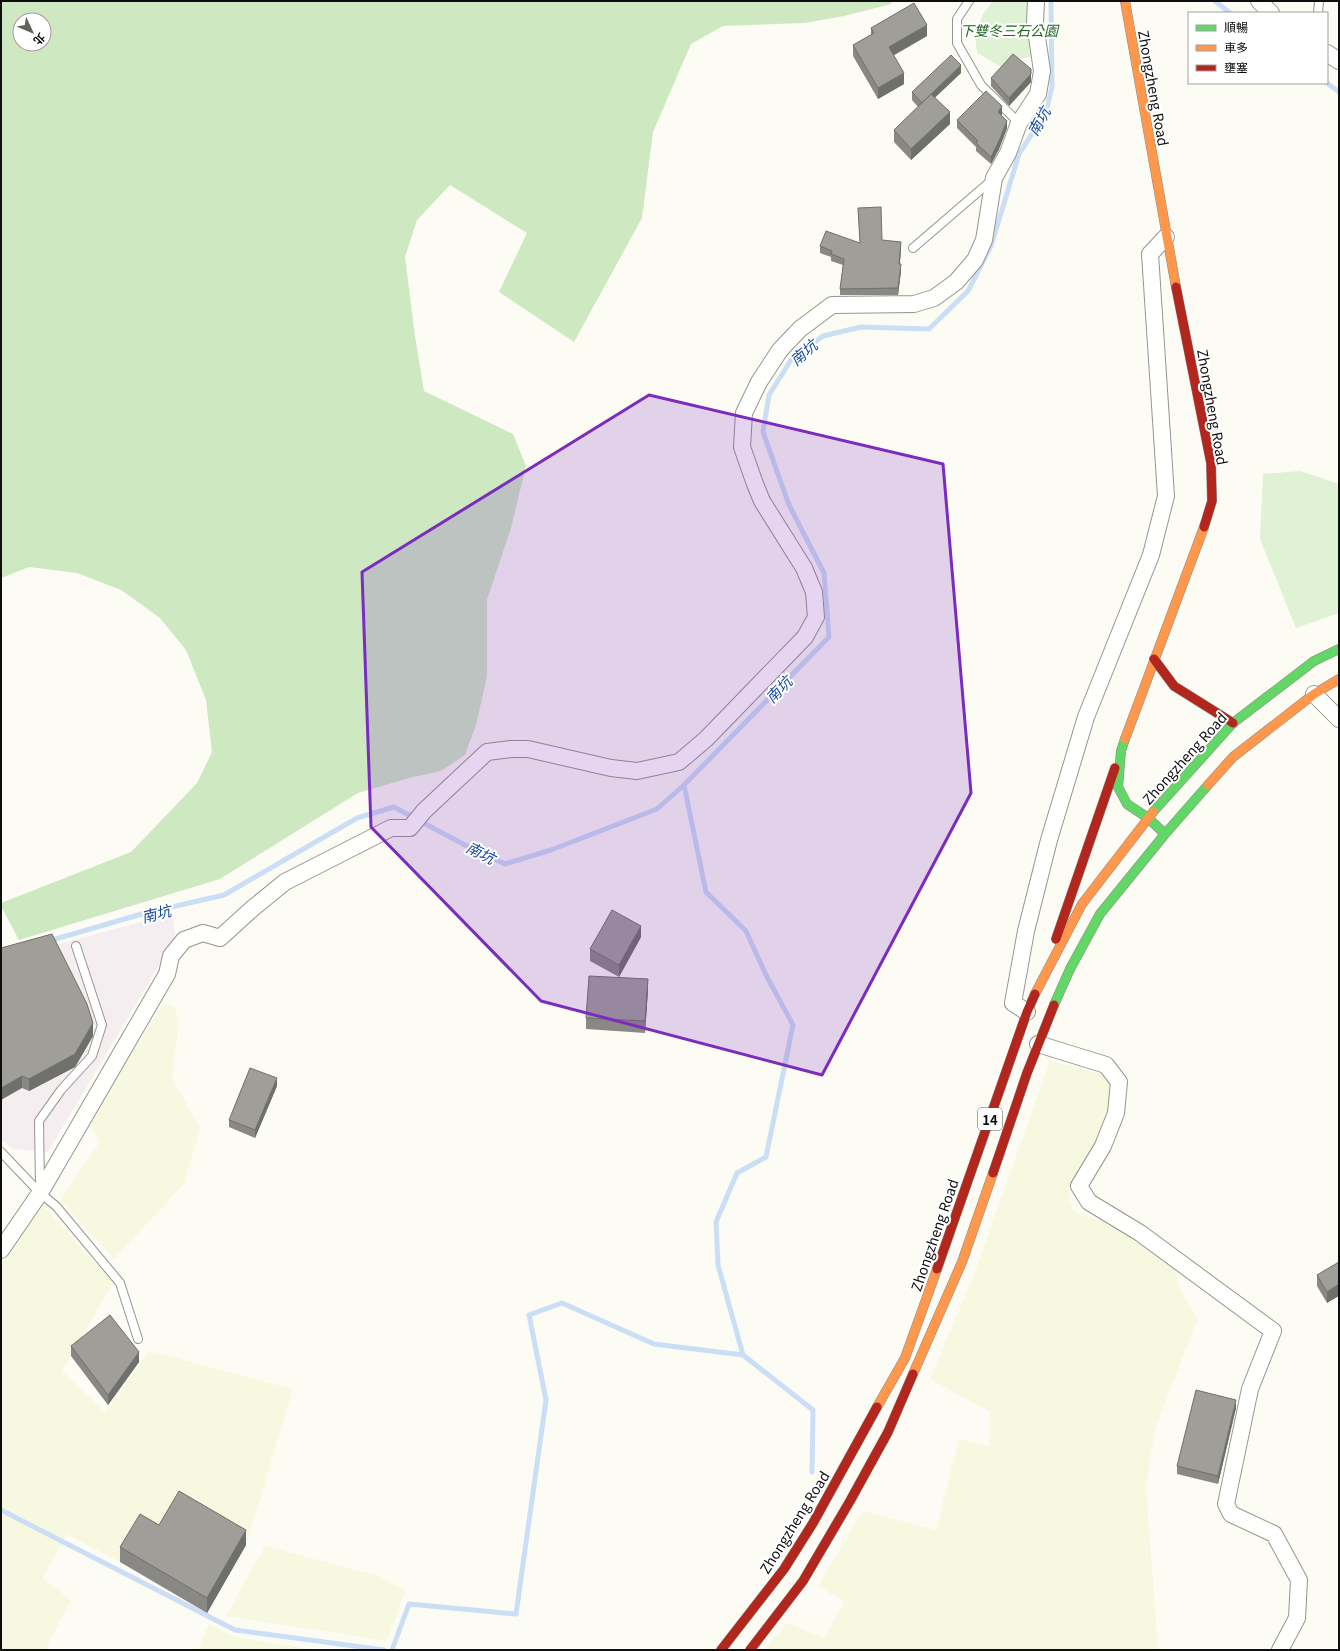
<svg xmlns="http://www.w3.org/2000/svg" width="1340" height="1651" font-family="Georgia,'Noto Sans TC',serif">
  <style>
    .industrial { fill: #f4eef0 }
    .farmland { fill: #f6f8e0 }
    .green { fill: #e0f2d4 }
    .forest { fill: #cee9c2; fill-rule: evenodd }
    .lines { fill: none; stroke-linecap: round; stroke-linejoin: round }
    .stream { stroke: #cadef5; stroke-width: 5 }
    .lane-casing { stroke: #959592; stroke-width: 10 }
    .street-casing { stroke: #959592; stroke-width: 18 }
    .fast-casing { stroke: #8c8c88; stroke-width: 10 }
    .slow-casing { stroke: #8c8c88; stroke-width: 10 }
    .jam-casing { stroke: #8c8c88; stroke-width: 10 }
    .lane { stroke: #fffffd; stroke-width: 8 }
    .street { stroke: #fffffd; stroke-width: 16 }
    .fast { stroke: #63d668; stroke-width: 9 }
    .slow { stroke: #ff974d; stroke-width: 9 }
    .jam { stroke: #b3261e; stroke-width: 9 }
    .wall { fill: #898884 }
    .shaded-wall { fill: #6f6f6b }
    .building { fill: #9f9e99; stroke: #6f6f6b }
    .marked { fill: #7b2cbf; fill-opacity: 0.2; stroke: #7b2cbf; stroke-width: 3; stroke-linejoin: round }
    .labels { text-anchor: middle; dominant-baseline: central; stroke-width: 4; stroke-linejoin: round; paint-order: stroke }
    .shield { fill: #fff; stroke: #565656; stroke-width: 1 }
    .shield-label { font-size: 13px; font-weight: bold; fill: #0e0e0e }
    .park-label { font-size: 14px; font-style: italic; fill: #1f661e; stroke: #fff }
    .street-label { font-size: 14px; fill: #0e0e0e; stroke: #fff }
    .water-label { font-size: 15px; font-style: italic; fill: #1749a1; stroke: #fff }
  </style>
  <rect width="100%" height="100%" fill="#fcfcf4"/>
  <path class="industrial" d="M173 913 175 938 48 1152 13 1149 1 1139V960Z"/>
  <path class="farmland" d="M164 1004 175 1008 179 1023 172 1077 200 1129 183 1185 114 1259 60 1200 100 1142 89 1120Z
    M1050 1061 1101 1074 1111 1085 1112 1096 1099 1139 1070 1193 1069 1201 1073 1210 1084 1216 1115 1225 1175 1265 1178 1284 1197 1320 1155 1429 1146 1486 1158 1650H763L787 1623 824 1638 845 1602 818 1586 863 1511 936 1530 959 1439 989 1447 990 1412 930 1379 975 1272Z
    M40 1202 113 1283 62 1371 105 1413 149 1351 293 1389 246 1545 180 1506 159 1540 139 1529 120 1562 67 1534 42 1578 71 1600 45 1650H1V1265Z
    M265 1546 379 1576 405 1591 387 1641 226 1616Z
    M209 1624 235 1637 318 1650H198Z"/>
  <path class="green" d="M993 1H1045L1042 26 1043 55 1012 60 1001 67 977 53 975 35 983 14Z
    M1300 471 1339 484V613L1296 628 1260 539 1263 474Z"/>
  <path class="forest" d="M1 1H892L891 4 844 16 805 23 723 26 691 44 653 132 642 218 574 342 499 292 527 233 450 185 417 220 405 257 415 336 424 391 513 434 526 466 511 528 487 600V677L476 725 465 755 441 771 409 778 358 793 220 879 19 940 1 906V903L131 852 197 783 212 752 206 700 186 650 160 618 121 590 77 573 29 567 1 578ZM20 20H44V44H20Z"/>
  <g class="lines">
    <path class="stream" d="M1215 1 1230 13
      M1327 83 1339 92
      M49 941 145 913 224 895 357 818 394 807 463 844 505 864 551 850 657 809 684 785 829 637 824 573 789 505 763 432 769 395 791 360 823 336 861 327 929 329 968 291 991 246 1019 154 1046 112 1052 87 1051 1
      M743 1355 813 1410 812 1472
      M1 1510 235 1630 384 1650
      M392 1650 409 1604 516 1614 546 1400 529 1315 562 1303 654 1344 743 1355 718 1265 716 1222 737 1173 766 1157 793 1025 766 975 746 931 706 892 684 785"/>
    <g class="lane-casing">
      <path id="lane" d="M969 1 957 19V43L981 85 1019 123
        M1318 13 1319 1
        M913 248 992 180
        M1 1152 40 1193 56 1206 120 1283 138 1339
        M40 1186 39 1121 61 1090 92 1056 102 1025 76 946"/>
    </g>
    <g class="street-casing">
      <path id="street" d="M1259 1 1271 13
        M1327 53 1339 61
        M1314 694 1339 719
        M1027 1012 1013 1003 1026 931 1049 840 1086 717 1151 555 1166 496 1150 254 1166 237
        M1038 1044 1106 1065 1119 1082 1116 1113 1103 1146 1079 1186 1089 1202 1140 1233 1273 1331 1250 1389 1226 1504 1231 1514 1274 1534 1299 1580 1297 1618 1280 1650
        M1 1250 40 1193 167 974 171 956 184 940 203 933 220 938 253 908 285 882 391 828H410L424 811 487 752 511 749H528L611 768 637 771 679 762 706 739 805 637 816 617 814 592 804 568 762 501 755 484 742 447 744 413 759 382 780 350 800 329 832 305 914 304 934 298 956 282 975 260 984 240 994 178 1008 153 1019 123 1038 94 1042 71 1035 23 1036 1"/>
    </g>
    <g class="fast-casing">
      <path id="fast" d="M1125 739 1121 751 1118 787 1127 804 1148 818 1165 834
        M1153 812 1233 723 1314 661 1339 649
        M1054 1005 1070 969 1100 914 1165 834 1208 785"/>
    </g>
    <g class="slow-casing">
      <path id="slow" d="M1125 1 1176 287
        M1125 739 1204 527
        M1208 785 1233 757 1314 694 1339 679
        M1035 994 1082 904 1153 812
        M913 1374 962 1262 993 1173
        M877 1407 905 1358 937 1269"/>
    </g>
    <g class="jam-casing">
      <path id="jam" d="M1176 287 1211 463 1212 501 1204 527
        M1154 659 1174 686 1233 723
        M1056 939 1115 768
        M993 1173 1027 1073 1054 1005
        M937 1269 1027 1012 1035 994
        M721 1650 784 1569 813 1523 877 1407
        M750 1650 803 1581 850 1501 888 1432 913 1374"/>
    </g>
    <use href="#lane" class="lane"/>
    <use href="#street" class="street"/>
    <use href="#fast" class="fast"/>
    <use href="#slow" class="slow"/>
    <use href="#jam" class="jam"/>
  </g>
  <path class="wall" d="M871 28 927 36 894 55 904 84 878 99 853 56V45L871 35Z
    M961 73 935 97 950 124 911 160 894 142V130L918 107 912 100V92Z
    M1031 77V82L1009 106 991 86V78Z
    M1002 114 1001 115 1007 128 999 149 991 164 976 151V147L957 128V120Z
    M858 208 882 240 901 249 900 264 901 271 898 295H840V289L843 265 831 261V257L820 253V246L860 243Z
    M641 937 619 977 590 961V949Z
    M1 948 93 1036 75 1067 29 1091 22 1088Z
    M648 990 645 1033 586 1029V1018Z
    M277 1086 255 1138 229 1127V1120Z
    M1339 1262 1327 1303 1317 1286V1275Z
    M71 1346 139 1362 108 1405 71 1356Z
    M1236 1408 1218 1484 1177 1474V1466Z
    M159 1525 246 1545 207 1613 120 1562V1547Z"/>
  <path class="shaded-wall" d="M927 25V36L889 58V47Z
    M961 65V73L922 110V103Z
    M1031 69V82L1009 106V98Z
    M904 73V84L878 99V88Z
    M1002 106V114L998 120V112Z
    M950 112V124L911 160V149Z
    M1007 121V128L999 149 991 164V157Z
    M901 242V249L899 271V264Z
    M901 264V271L898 295V288Z
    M641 926V937L619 977V965Z
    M648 979V990L645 1033V1021Z
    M93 1023V1036L75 1067 29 1091V1079Z
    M22 1076V1088L1 1100V1088Z
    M277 1078V1086L255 1138V1130Z
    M1339 1284V1296L1327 1303V1292Z
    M139 1352V1362L108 1405V1395Z
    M1236 1400V1408L1218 1484V1476Z
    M246 1530V1545L207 1613V1598Z"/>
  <path class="building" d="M914 3 927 25 889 47 904 73 878 88 853 45 874 33 871 28Z
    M1013 54 1031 69V74L1009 98 991 78Z
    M951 55 961 65 922 103 912 92Z
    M986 91 1002 106 998 112 1007 121 999 141 991 157 976 143 978 141 957 120Z
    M931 94 950 112 911 149 894 130Z
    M881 207 882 240 901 242 899 264H901L898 288 840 289 844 259 831 254 832 251 820 246 826 231 860 243 858 208Z
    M612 910 641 926 619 965 590 949Z
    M52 934 87 1004 93 1023 75 1054 29 1079 22 1076 1 1088V948Z
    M589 976 648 979 645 1021 586 1018Z
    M250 1068 277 1078 255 1130 229 1120Z
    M1339 1262V1284L1327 1292 1317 1275Z
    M110 1315 139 1352 108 1395 71 1346Z
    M1196 1390 1236 1400 1218 1476 1177 1466Z
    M179 1491 246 1530 207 1598 120 1547 140 1514 159 1525Z"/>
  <path class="marked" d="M649 395 943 464 971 793 822 1075 541 1001 371 827 362 572Z"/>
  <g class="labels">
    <rect class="shield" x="978" y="1108" width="24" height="22" rx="3"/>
    <g class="shield-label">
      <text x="990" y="1119">14</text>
    </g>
    <g class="park-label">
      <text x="1009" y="30">下雙冬三石公園</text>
    </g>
    <g class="street-label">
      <text transform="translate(1154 88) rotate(80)">Zhongzheng Road</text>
      <text transform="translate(1213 407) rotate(80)">Zhongzheng Road</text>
      <text transform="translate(1184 758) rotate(-48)">Zhongzheng Road</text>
      <text transform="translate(934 1235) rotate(-71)">Zhongzheng Road</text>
      <text transform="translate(794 1522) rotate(-58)">Zhongzheng Road</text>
    </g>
    <g class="water-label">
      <text transform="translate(1038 121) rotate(-61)">南坑</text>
      <text transform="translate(803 352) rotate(-41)">南坑</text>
      <text transform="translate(778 689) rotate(-46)">南坑</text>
      <text transform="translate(481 852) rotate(27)">南坑</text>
      <text transform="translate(156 913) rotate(-14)">南坑</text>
    </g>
  </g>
  <rect width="1340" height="1651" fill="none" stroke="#0e0e0e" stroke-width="4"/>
  <rect x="1188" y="12" width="140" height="72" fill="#ffffff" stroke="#9f9f9f"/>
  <rect x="1196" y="25" width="20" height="6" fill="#63d668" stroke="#9f9f9f"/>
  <text x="1224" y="32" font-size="12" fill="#0e0e0e">順暢</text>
  <rect x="1196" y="45" width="20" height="6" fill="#ff974d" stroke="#9f9f9f"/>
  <text x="1224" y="52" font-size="12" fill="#0e0e0e">車多</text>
  <rect x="1196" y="65" width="20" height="6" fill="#b3261e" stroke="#9f9f9f"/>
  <text x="1224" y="72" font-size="12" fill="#0e0e0e">壅塞</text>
  <g transform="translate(32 32) rotate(134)"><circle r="19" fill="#ffffff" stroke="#9f9f9f"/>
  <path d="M0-3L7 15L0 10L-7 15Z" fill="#61615e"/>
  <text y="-6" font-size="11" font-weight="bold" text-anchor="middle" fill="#0e0e0e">北</text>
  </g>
</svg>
